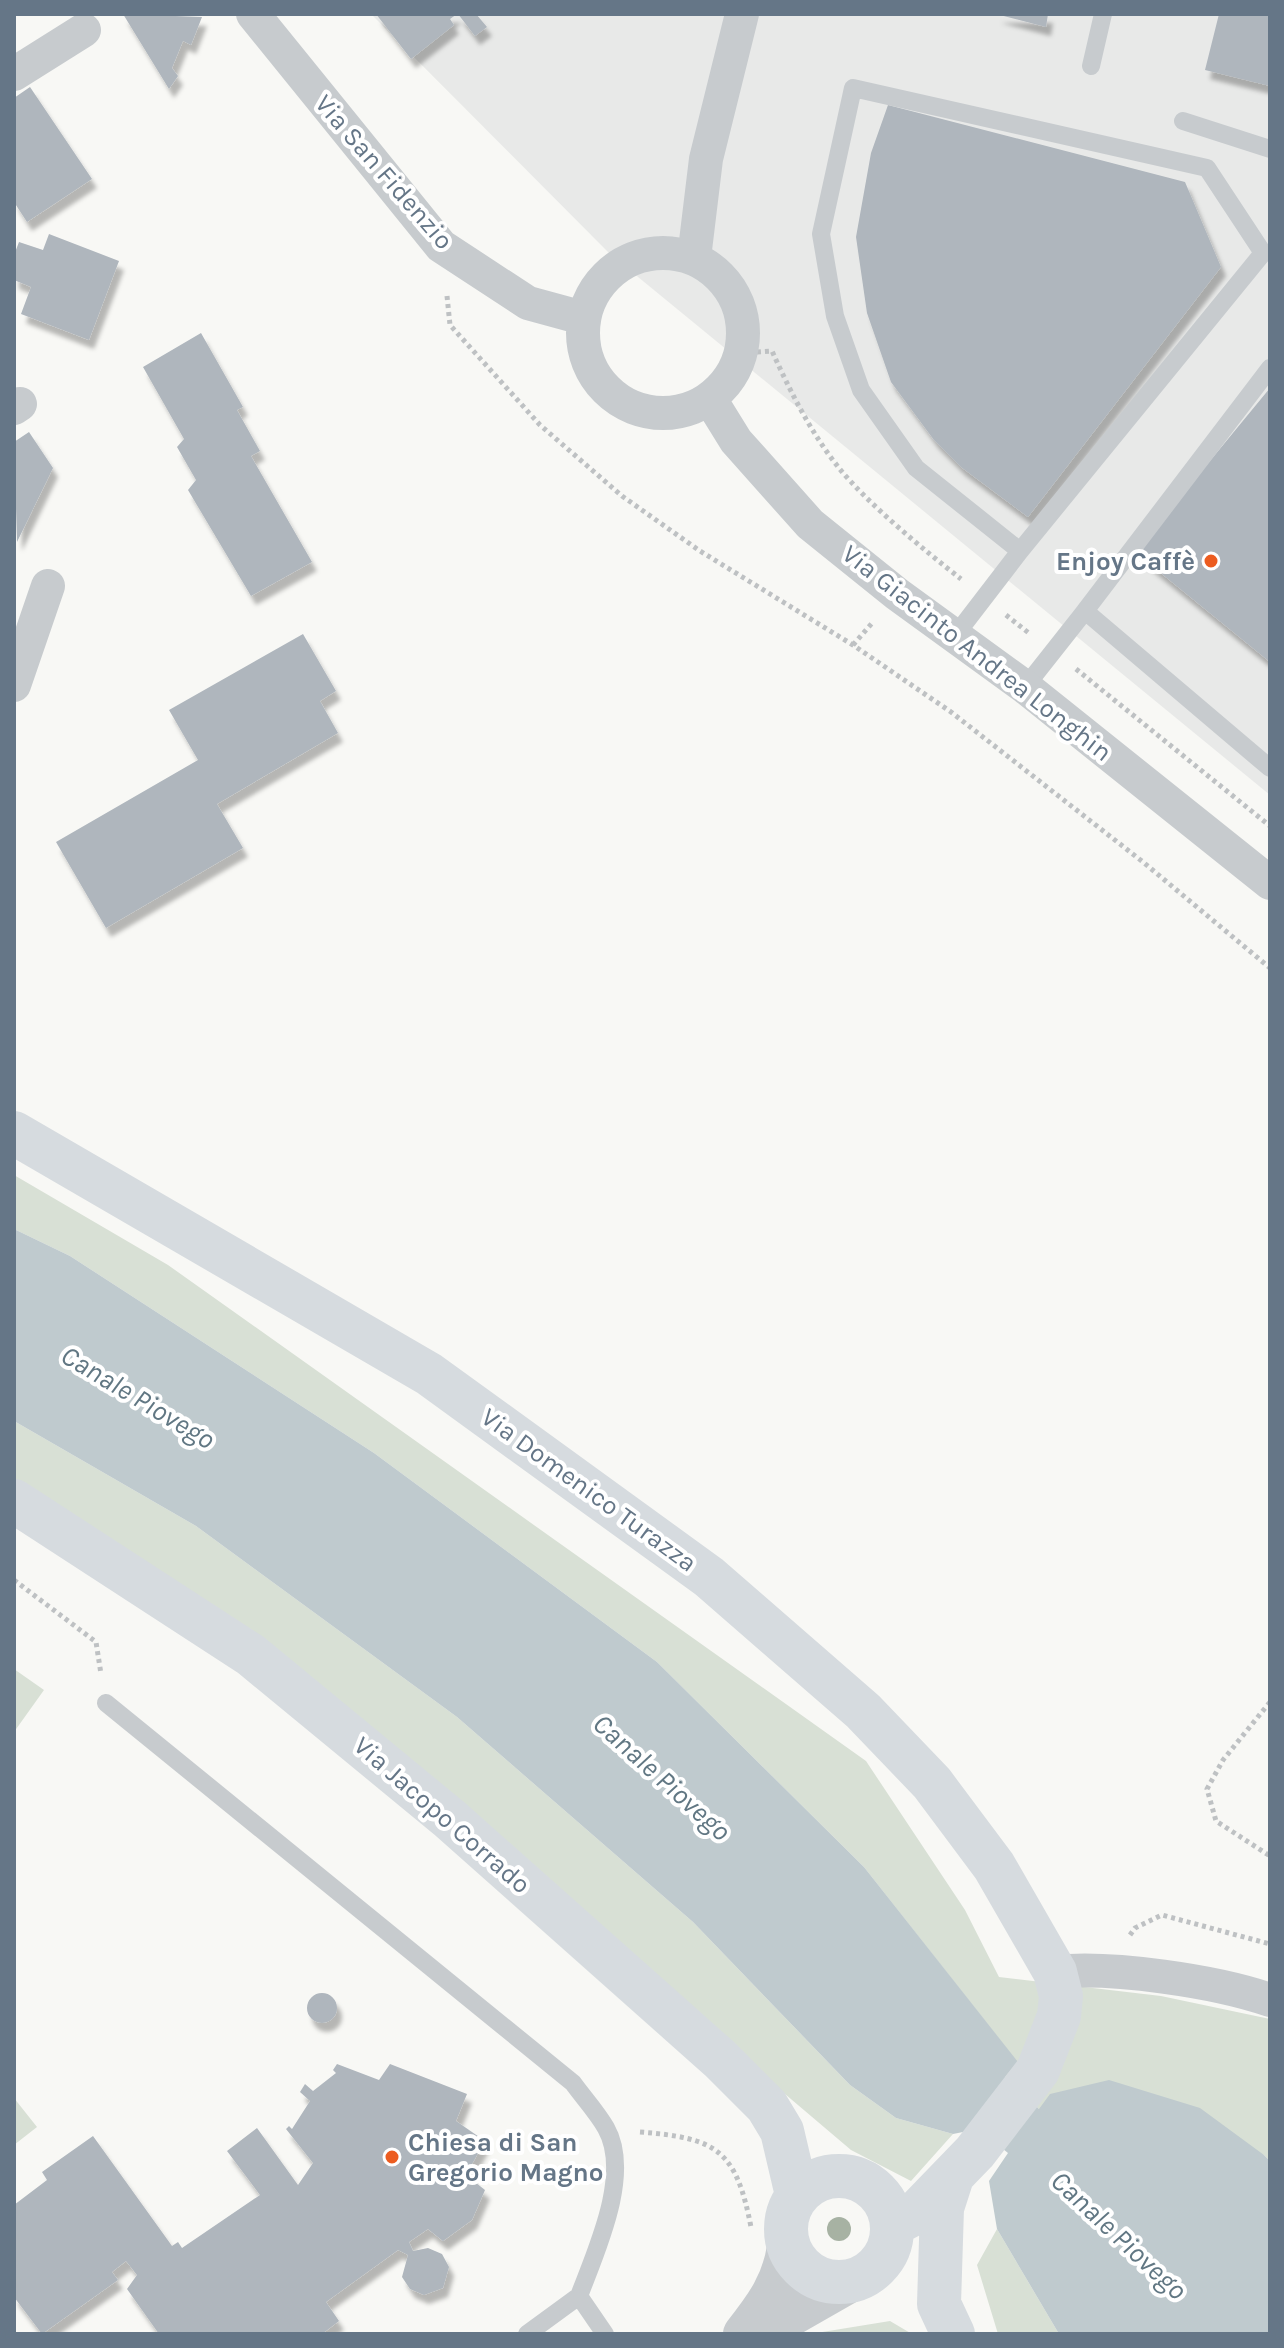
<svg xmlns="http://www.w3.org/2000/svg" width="1284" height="2348" font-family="Karla,sans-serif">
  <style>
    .built { fill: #e8e9e8 }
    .green { fill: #d8e0d5 }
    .water { fill: #bfcace }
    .building { fill: #afb6bd; filter: url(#shadow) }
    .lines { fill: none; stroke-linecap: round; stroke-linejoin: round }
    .path { stroke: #bec1c3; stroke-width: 5; stroke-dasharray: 4 4; stroke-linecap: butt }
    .service { stroke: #c7cbce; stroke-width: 18 }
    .minor { stroke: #c7cbce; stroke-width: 34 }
    .tertiary { stroke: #c7cbce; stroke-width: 42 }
    .secondary { stroke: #d6dbdf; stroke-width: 44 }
    .tree { fill: #a7b2a3 }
    .poi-dot { fill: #ec5c20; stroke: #fff; stroke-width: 3 }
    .labels { text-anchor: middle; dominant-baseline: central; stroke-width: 8; stroke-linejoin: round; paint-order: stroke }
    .street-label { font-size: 26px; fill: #657687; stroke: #fff }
    .poi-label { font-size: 26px; font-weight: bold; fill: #657687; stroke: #fff; text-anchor: end }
    .water-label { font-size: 28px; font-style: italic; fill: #617783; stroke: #fff }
  </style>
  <defs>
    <filter id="shadow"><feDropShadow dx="5" dy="9" stdDeviation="2" flood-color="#0004"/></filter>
  </defs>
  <rect width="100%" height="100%" fill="#f8f8f5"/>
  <path class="built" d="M371 14H1270V795L610 254Z"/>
  <path class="green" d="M14 1175 168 1265 866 1761 965 1910 999 1977 1161 1996 1270 2019V2161L1264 2155 1039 2109 1004 2077 1018 2063 864 1867 657 1662 374 1453 70 1256 14 1229Z
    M14 1421 196 1526 457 1717 693 1922 850 2085 896 2118 953 2134 911 2181 851 2150 645 1975 14 1488Z
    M14 1669 44 1690 14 1732Z
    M14 2098 37 2127 14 2145Z
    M997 2229 1059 2334H998L977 2265Z
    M890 2321 912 2334H810Z"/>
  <path class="water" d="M14 1229 70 1256 374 1453 657 1662 864 1867 1018 2062 1005 2077 1039 2109 1050 2094 1109 2080 1200 2108 1264 2155 1270 2161V2334H1059L997 2229 989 2181 1008 2153 978 2129 953 2134 896 2118 850 2085 693 1922 457 1717 196 1526 14 1421Z"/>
  <path class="building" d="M123 14 202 17 191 45 183 41 172 68 178 76 169 89Z
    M376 14H457L450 19 454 25 411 59Z
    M458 14H476L487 27 475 36Z
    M996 14H1048L1046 27Z
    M1219 14H1270V86L1205 70Z
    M30 87 92 179 27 222 14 202V98Z
    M888 105 1185 182 1221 267 1028 517 961 467 934 440 891 382 867 313 856 237 871 153Z
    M49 234 119 261 89 340 21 314 31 287 14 280V255L19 242 43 250Z
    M201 333 243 407 237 410 260 451 251 456 312 562 251 596 188 490 196 480 177 447 184 439 143 367Z
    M1270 388V662L1135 552Z
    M29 432 53 468 17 542 14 442Z
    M303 634 336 691 320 701 338 733 217 804 243 848 106 928 56 842 198 760 169 710Z
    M307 2008a15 15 0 1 1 30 0a15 15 0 1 1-30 0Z
    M337 2064 379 2080 390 2064 467 2094 456 2121 485 2141 468 2171 474 2176 471 2179 485 2190 472 2220 443 2241 428 2229 409 2242 413 2251 428 2248 442 2254 449 2267 443 2288 424 2295 410 2289 402 2277 408 2255 398 2250 326 2302 339 2321 322 2334H159L127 2289 137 2275 126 2261 112 2272 118 2280 42 2334 14 2297V2205L47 2180 42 2172 93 2136 172 2246 178 2242 182 2248 260 2195 227 2151 257 2128 298 2185 313 2163 286 2129 289 2126 292 2129 310 2101 300 2092 305 2084 313 2091 336 2073 333 2070Z"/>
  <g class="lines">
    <path class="path" d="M447 296 450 325 540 425 622 496 700 551 853 645 951 712 1143 862 1270 968
      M741 353 772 351C790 391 811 433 839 468 868 504 924 550 961 579
      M1006 615 1030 634
      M853 645 873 622
      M1076 669 1270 826
      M14 1580 96 1642 101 1674
      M1270 1702 1223 1760 1207 1789 1216 1821 1270 1856
      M1130 1935 1135 1928 1162 1915 1270 1944
      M640 2132C717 2138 736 2150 751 2227"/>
    <path class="service" d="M1091 66 1103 14
      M1183 121 1270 149
      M1270 368 1085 611 1270 768
      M954 637 1020 551 1263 253 1207 168 853 88 821 234 835 316 861 390 916 468 1020 551
      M1025 687 1085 611
      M106 1703 573 2083C583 2097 597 2112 606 2128 632 2174 596 2251 579 2296L605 2334
      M527 2334 579 2296"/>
    <path class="minor" d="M253 14 441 246 528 303 583 318
      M14 74 84 30
      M583 333a80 80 0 1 1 160 0a80 80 0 1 1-160 0Z
      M694 258 706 159 742 14
      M710 399 736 441 810 524 897 594 1025 687 1270 883
      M14 408 20 404
      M14 685 48 586
      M1055 1972C1112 1966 1215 1981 1270 2000"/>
    <path class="tertiary" d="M744 2334C766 2306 783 2283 788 2247
      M758 2334 849 2282"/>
    <path class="secondary" d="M14 1133 429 1374 709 1577 863 1711 932 1783 994 1866 1055 1972 1061 1996 1059 2016 1038 2070 975 2152 917 2212 892 2225
      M14 1501 251 1655 450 1819 720 2059 767 2106 782 2131 797 2195
      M786 2229a53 53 0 1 1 106 0a53 53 0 1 1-106 0Z
      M951 2180 942 2208 939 2304 953 2334"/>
  </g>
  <circle class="tree" cx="839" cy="2229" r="12"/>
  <g class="poi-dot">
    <circle cx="1211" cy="561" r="8"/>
    <circle cx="392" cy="2157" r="8"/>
  </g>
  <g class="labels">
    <g class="street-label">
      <text transform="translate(384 172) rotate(49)">Via San Fidenzio</text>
      <text transform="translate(977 653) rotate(38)">Via Giacinto Andrea Longhin</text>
      <text transform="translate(589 1490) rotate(36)">Via Domenico Turazza</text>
      <text transform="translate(442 1815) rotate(41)">Via Jacopo Corrado</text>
    </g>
    <g class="poi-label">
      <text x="1195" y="561">Enjoy Caffè</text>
      <text x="408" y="2142" text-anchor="start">Chiesa di San<tspan x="408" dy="30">Gregorio Magno</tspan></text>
    </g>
    <g class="water-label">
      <text transform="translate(138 1397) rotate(31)">Canale Piovego</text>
      <text transform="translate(662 1777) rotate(42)">Canale Piovego</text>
      <text transform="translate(1119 2235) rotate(43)">Canale Piovego</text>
    </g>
  </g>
  <rect width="1284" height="2348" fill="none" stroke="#657687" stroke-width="32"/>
</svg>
